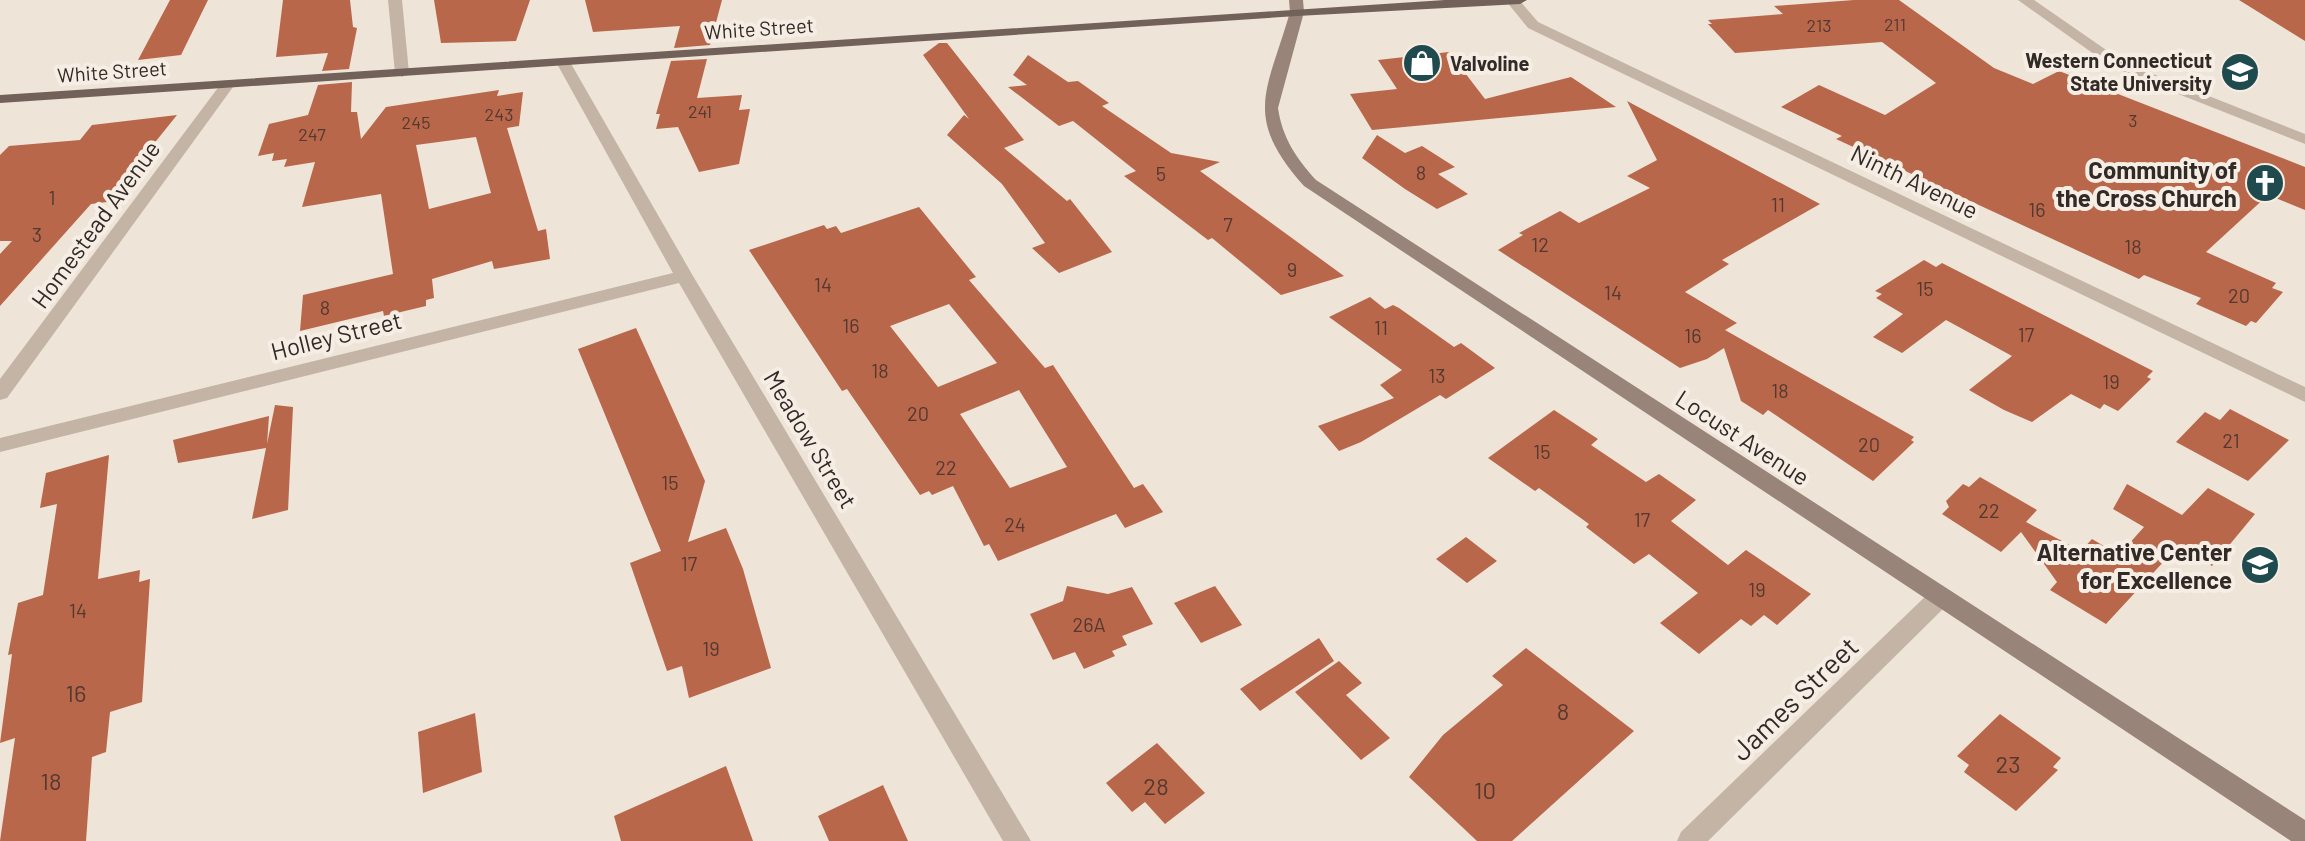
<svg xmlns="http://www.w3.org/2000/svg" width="2305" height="841" font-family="Barlow,sans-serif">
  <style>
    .building { fill: #b9674b; fill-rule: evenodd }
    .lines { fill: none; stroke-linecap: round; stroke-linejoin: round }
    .street { fill: #c4b4a6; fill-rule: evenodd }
    .secondary { fill: #988478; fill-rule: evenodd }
    .primary { fill: #726158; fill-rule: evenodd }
    .labels { text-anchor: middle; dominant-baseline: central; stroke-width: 8; stroke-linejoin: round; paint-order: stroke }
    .far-number-label { font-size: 18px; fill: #53392f }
    .far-street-label { font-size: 20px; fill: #312a26; stroke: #f6eee4 }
    .far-poi-label { font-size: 20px; font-weight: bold; fill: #312a26; stroke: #f6eee4; text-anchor: end }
    .number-label { font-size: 20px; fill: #53392f }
    .poi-label { font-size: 24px; font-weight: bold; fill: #312a26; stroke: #f6eee4; text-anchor: end }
    .street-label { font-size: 24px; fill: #312a26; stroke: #f6eee4 }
    .near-number-label { font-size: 24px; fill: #53392f }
    .near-street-label { font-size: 28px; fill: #312a26; stroke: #f6eee4 }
  </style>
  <rect width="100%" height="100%" fill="#eee4d8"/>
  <path class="building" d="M170 0H208L181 55 138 60Z
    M283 0H350L353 27 357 28 349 69 322 71 328 53 276 57Z
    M434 0H530L516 41 441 43Z
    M585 0H722L710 45 674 48 680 26 593 32Z
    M1854 0H1899L1994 68 2033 84 2059 71 2305 167V210L2268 195 2206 252 2276 283 2272 288 2283 292 2256 323 2251 321 2246 326 2196 304 2201 298 2144 275 2139 279 1836 139 1842 136 1781 107 1819 85 1885 115 1936 83 1882 42 1735 53 1708 24H1712L1708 20 1783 14 1774 6Z
    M2239 0H2305V41Z
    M939 43H947L1024 140 1004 148 1067 201 1070 199 1112 252 1059 273 1032 248 1045 243 1002 184 947 135 964 115 969 119 923 55Z
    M1449 52 1485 99 1571 77 1616 107 1372 130 1350 94 1397 89 1378 60Z
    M1028 55 1068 82 1078 81 1109 103 1102 106 1171 153 1220 162 1200 171 1344 276 1281 295 1212 238 1208 240 1124 176 1136 171 1073 121 1059 126 1008 87 1027 85 1013 75Z
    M707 59 697 98 742 95 739 110 750 109 739 164 699 172 678 127 656 129 660 114H656L671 61Z
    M352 82 351 112H357L361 139 386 107 499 90 497 96 523 92 519 126 507 128 538 231 546 229 550 259 494 269 492 261 432 279 434 298 426 300V306L384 316 383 311 300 331 303 295 393 274 381 194 302 207 315 162 284 167 287 159 272 161 274 153 258 156 269 124 308 115 318 85ZM476 137 491 193 429 209 416 145Z
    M1627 101 1820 204 1722 260 1729 264 1685 292 1737 323 1725 330 1914 437 1911 440 1914 442 1873 481 1768 410 1763 415 1741 401 1724 348 1707 359 1680 368 1498 250 1523 235 1519 233 1560 211 1579 223 1650 188 1627 176 1657 160Z
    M177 115 107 202 91 204 0 306V254L12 241H0V155L9 146 80 140 92 125Z
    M1377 135 1405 153 1422 146 1455 167 1438 174 1468 194 1437 209 1405 189 1362 158Z
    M919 207 976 277 969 280 1045 368 1053 365 1134 488 1143 484 1163 512 1125 528 1116 514 998 561 989 544 984 546 953 486 932 495 929 491 920 495 847 389 842 391 749 250 824 225 827 229 836 226 841 233ZM949 304 997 363 938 387 890 326ZM1019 390 1067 467 1010 488 960 414Z
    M1924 260 1936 267 1942 263 2153 371 2147 377 2151 379 2118 411 2104 404 2100 409 2071 394 2032 422 2004 410 1969 390 2012 356 1946 320 1902 353 1873 337 1903 314 1876 298 1882 294 1875 291Z
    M1370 297 1385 309 1393 305 1399 308 1454 347 1461 343 1495 368 1446 399 1440 395 1361 442 1339 451 1318 426 1394 398 1380 385 1402 370 1329 317Z
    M636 328 705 481 688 542 726 528 743 569 771 668 689 698 682 666 667 671 630 563 661 551 578 349Z
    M275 405 293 407 288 510 252 519 266 448 178 463 173 440 269 416 267 444Z
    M2230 409 2289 440 2248 481 2176 442 2205 412 2220 420Z
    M1554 410 1598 439 1591 445 1646 482 1659 474 1696 500 1671 521 1728 565 1746 550 1811 594 1777 625 1764 615 1751 626 1741 619 1699 654 1660 623 1698 593 1649 554 1634 564 1586 527 1589 524 1539 488 1535 491 1488 458Z
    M109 455 98 579 140 570 139 582 150 579 142 702 110 712 106 752 92 757 86 841H0L15 738 0 743 12 654 8 655 18 603 43 595 57 504 40 508 46 473Z
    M1980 477 2037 510 2026 522 2081 551 2092 539 2119 555 2144 527 2113 509 2127 484 2182 515 2208 488 2255 514 2212 566 2178 546 2106 624 2050 590 2057 582 2021 532 2001 552 1942 514 1949 507 1946 501 1963 484 1969 487Z
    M1466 537 1497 561 1467 583 1436 559Z
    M1067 586 1108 594 1132 587 1153 624 1122 636 1127 645 1112 651 1115 656 1084 669 1075 652 1053 660 1030 614 1063 601Z
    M1215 586 1242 625 1201 643 1174 603Z
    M1319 638 1334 661 1260 711 1240 689Z
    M1526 648 1634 731 1512 841H1477L1409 777 1443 735 1503 685 1492 676Z
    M1339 661 1362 683 1346 695 1390 738 1361 760 1295 692Z
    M475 713 482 772 423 793 418 732Z
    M2000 714 2061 758 2053 767 2058 770 2016 811 1964 772 1969 765 1957 756Z
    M1157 743 1205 793 1165 824 1145 802 1132 812 1106 783Z
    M726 766 753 841H621L614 816Z
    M883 785 908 841H829L818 816Z"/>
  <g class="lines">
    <path class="street" d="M388 0H402L409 73 402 77 395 73Z
      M1519 0 1538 22 2305 387V402L1528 28 1506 1Z
      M2018 0H2034L2125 63 2305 134V144L2115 69Z
      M563 58 570 62 693 276 1031 841H1003L679 283 0 452V438L673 273 556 62Z
      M228 80 233 81V87L7 398 0 400V379L223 81Z
      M1939 589 1947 591 1950 598 1947 605 1708 841H1677L1681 832 1931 591Z"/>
    <path class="secondary" d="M1289 0H1303L1304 12 1278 108C1282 137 1296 158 1316 180L2305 820V841H2291L1304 186C1242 116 1267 92 1290 12Z"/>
    <path class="primary" d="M1445 0H1527L1520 4 1297 16 0 103V95Z"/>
  </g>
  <defs>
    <g id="shop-disc" transform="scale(2)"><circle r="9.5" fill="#204b4e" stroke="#f6eee4"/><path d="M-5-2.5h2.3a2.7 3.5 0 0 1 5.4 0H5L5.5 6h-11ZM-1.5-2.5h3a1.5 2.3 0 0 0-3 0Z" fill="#fff"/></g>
    <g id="university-disc" transform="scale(2)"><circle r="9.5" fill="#204b4e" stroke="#f6eee4"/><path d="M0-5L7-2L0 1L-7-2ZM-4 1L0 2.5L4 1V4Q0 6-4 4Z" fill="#fff"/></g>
    <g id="church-disc" transform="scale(2)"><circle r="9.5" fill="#204b4e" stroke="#f6eee4"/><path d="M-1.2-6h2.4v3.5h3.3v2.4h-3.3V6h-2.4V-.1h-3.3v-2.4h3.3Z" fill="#fff"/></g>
    <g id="school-disc" transform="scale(2)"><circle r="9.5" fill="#204b4e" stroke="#f6eee4"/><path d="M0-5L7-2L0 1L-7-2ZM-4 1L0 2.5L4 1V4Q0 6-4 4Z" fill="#fff"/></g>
  </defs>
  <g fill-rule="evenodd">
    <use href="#shop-disc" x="1422" y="63"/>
    <use href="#university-disc" x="2240" y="72"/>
    <use href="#church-disc" x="2265" y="183"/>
    <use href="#school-disc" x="2260" y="565"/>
  </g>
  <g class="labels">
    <g class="far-number-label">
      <text x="1895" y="24">211</text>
      <text x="1819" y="25">213</text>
      <text x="700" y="111">241</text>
      <text x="499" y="114">243</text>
      <text x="2133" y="120">3</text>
      <text x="416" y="122">245</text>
      <text x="312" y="134">247</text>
    </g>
    <g class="far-street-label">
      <text transform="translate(759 28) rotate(-4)">White Street</text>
      <text transform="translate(112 71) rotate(-4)">White Street</text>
    </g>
    <g class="far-poi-label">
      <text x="2212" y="60">Western Connecticut<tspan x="2212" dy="23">State University</tspan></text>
      <text x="1450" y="63" text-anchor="start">Valvoline</text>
    </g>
    <g class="number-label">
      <text x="1421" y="172">8</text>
      <text x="1161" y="173">5</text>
      <text x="52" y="197">1</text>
      <text x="1778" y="204">11</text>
      <text x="2037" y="209">16</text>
      <text x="1228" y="224">7</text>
      <text x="37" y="234">3</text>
      <text x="1540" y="244">12</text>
      <text x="2133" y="246">18</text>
      <text x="1292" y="269">9</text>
      <text x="823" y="284">14</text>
      <text x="1925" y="288">15</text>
      <text x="1613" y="292">14</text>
      <text x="2239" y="295">20</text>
      <text x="325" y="307">8</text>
      <text x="851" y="325">16</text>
      <text x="1381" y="327">11</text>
      <text x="2026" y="334">17</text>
      <text x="1693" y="335">16</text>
      <text x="880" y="370">18</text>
      <text x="1437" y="375">13</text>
      <text x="2111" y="381">19</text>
      <text x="1780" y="390">18</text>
      <text x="918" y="413">20</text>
      <text x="2231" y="440">21</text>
      <text x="1869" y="444">20</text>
      <text x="1542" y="451">15</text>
      <text x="946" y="467">22</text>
      <text x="670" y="482">15</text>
      <text x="1989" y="510">22</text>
      <text x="1642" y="519">17</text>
      <text x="1015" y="524">24</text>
      <text x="689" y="563">17</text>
      <text x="1757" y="589">19</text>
      <text x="78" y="610">14</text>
      <text x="1089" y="624">26A</text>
      <text x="711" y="648">19</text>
    </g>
    <g class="poi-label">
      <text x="2237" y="169">Community of<tspan x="2237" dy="28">the Cross Church</tspan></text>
      <text x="2232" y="551">Alternative Center<tspan x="2232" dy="28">for Excellence</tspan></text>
    </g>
    <g class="street-label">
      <text transform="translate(1915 181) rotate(26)">Ninth Avenue</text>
      <text transform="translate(95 224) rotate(-54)">Homestead Avenue</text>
      <text transform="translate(336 335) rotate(-14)">Holley Street</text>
      <text transform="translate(1743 437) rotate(33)">Locust Avenue</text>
      <text transform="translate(811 439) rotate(59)">Meadow Street</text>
    </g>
    <g class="near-number-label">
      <text x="76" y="692">16</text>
      <text x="1563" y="710">8</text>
      <text x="2008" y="763">23</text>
      <text x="51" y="780">18</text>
      <text x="1156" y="785">28</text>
      <text x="1485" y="789">10</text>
    </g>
    <g class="near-street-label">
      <text transform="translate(1794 698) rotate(-44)">James Street</text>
    </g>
  </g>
</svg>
